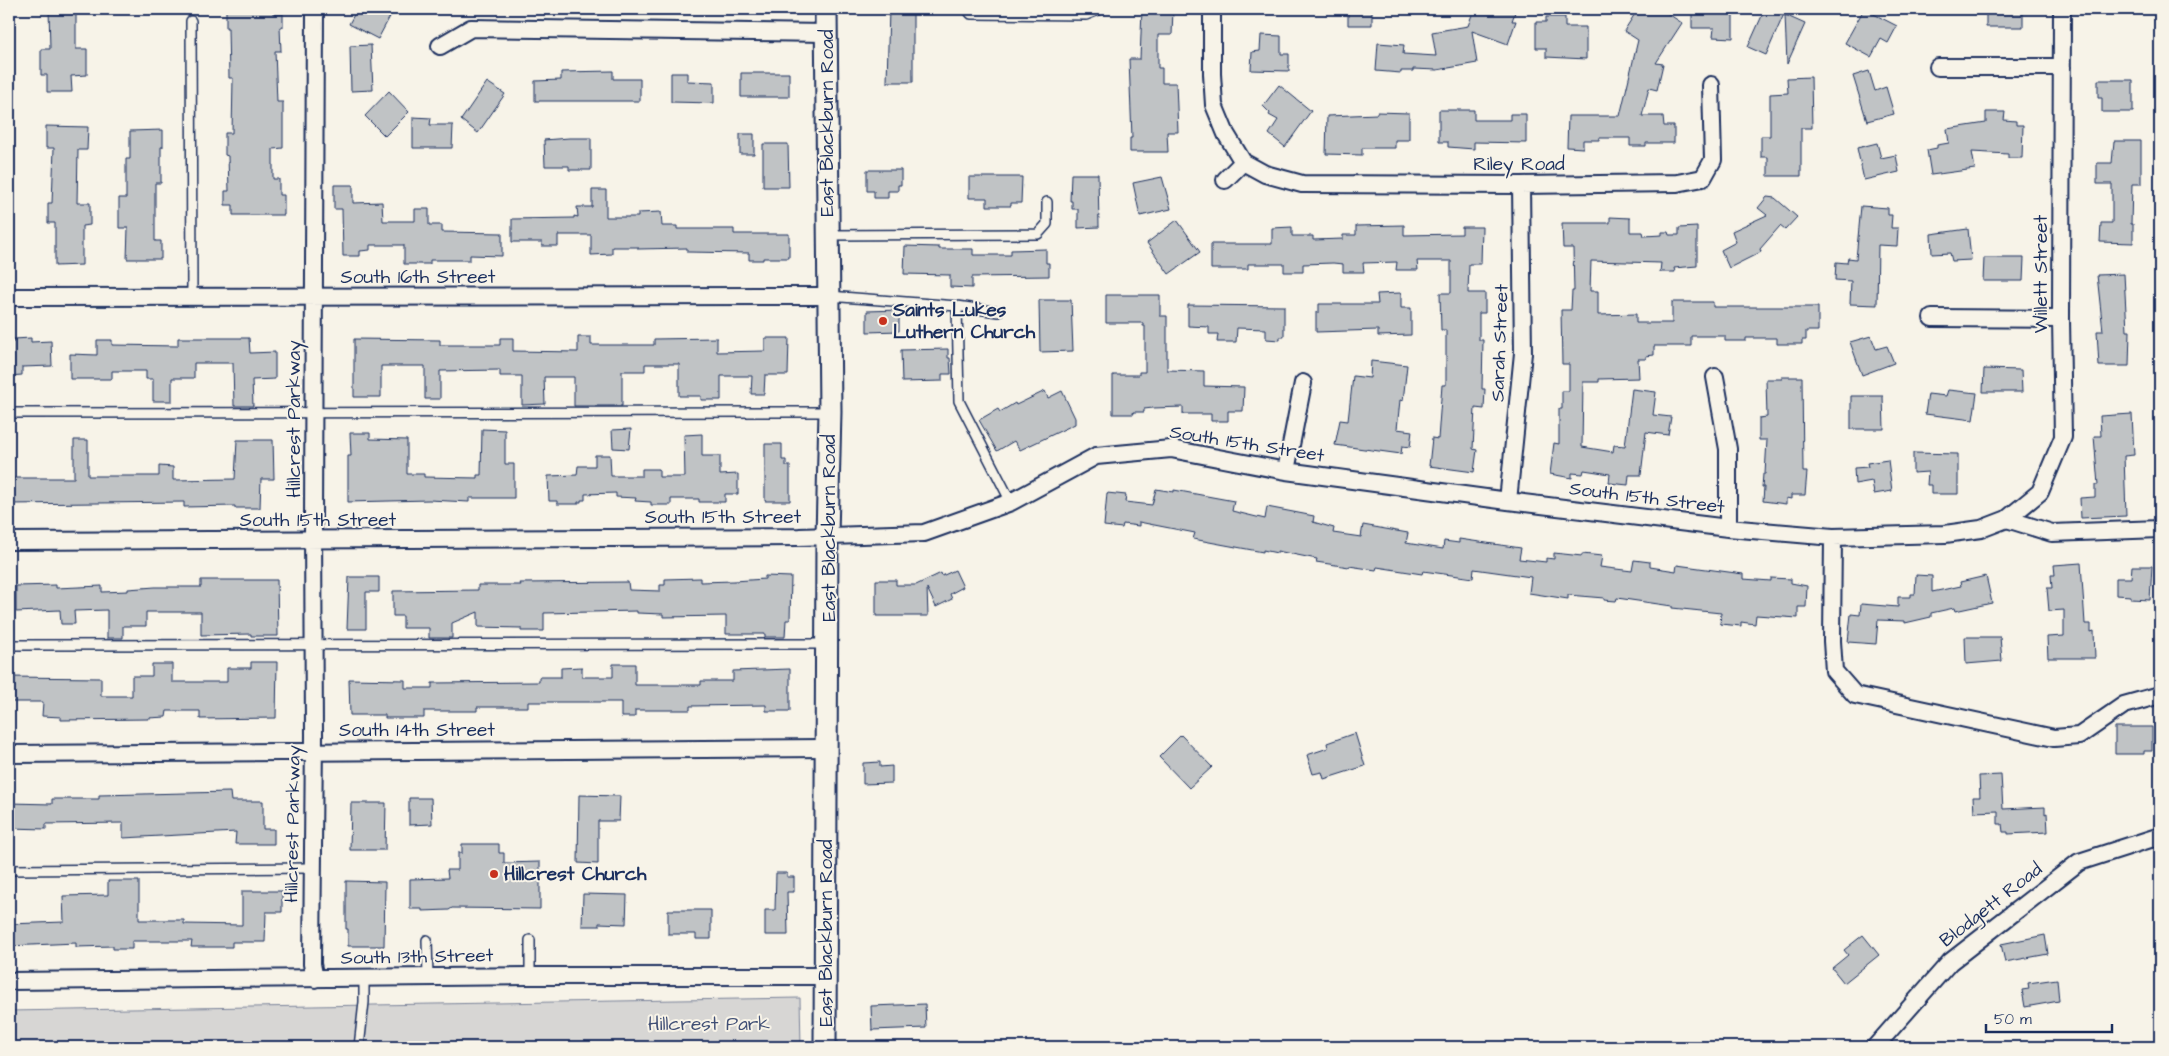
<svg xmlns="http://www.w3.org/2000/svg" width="2169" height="1056" font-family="'Architects Daughter',sans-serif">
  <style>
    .green { fill: #d7d6d4; stroke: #798299 }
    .building { fill: #c0c3c5; stroke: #1b2f5e }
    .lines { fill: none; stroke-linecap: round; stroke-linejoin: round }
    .service-casing { stroke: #1b2f5e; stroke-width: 12 }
    .minor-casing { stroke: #1b2f5e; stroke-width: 20 }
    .tertiary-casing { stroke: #1b2f5e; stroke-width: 25 }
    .service { stroke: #f7f3e8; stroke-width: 9 }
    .minor { stroke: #f7f3e8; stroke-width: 16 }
    .tertiary { stroke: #f7f3e8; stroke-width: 21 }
    .poi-dot { fill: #c8321e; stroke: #f7f3e8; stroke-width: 2 }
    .labels { text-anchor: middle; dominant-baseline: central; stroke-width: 4; stroke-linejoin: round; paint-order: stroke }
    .street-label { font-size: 19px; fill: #1b2f5e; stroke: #f7f3e8 }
    .poi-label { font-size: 19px; font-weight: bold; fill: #1b2f5e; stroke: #f7f3e8; text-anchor: start }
    .park-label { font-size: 19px; fill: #415076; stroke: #f7f3e8 }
  </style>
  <rect width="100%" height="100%" fill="#f7f3e8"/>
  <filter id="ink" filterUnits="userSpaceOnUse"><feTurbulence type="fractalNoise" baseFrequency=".02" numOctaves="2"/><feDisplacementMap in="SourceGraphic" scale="10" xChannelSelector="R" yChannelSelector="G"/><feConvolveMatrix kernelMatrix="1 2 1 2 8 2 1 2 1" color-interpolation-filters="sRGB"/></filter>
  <g filter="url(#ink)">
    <path class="green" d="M800 998 801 1047H9V1011Z"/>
    <path class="building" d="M49 9H76V49H87V75L71 76 72 92H47V75H41V49H50Z
      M226 9H273V14H283V27H280L281 51H275L277 102H283V148L273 149V179H279V195H284V215H233V205H225V191H229L228 156 225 155V133H232L233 78H229L228 28H226Z
      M357 9H394L378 39 349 24Z
      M889 9H913V82H887Z
      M1142 9H1173L1172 35H1158V68H1162V83H1176L1178 132H1167L1168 152H1130V138H1132L1129 59H1140Z
      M1348 9H1372V25H1348Z
      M1474 9H1516L1512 21H1516L1508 44 1472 31 1477 63 1437 70 1413 69V71H1401V73L1376 71 1378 43 1404 45 1403 54 1436 56 1432 32 1468 26Z
      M1638 9H1661L1682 23 1656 63 1663 64 1657 90 1649 88 1642 116H1663L1664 126H1674V143H1646V146H1630V138H1599V140H1583V148L1567 147 1568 116H1620L1638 40 1624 31Z
      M1692 9H1733V38L1713 37 1714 28H1692Z
      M1765 9H1773L1784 14 1766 55 1748 47Z
      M1864 9 1897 26 1888 43 1881 39 1871 57 1845 43Z
      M1986 9H2023V27H1986Z
      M1785 15 1805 24 1787 64Z
      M1546 17H1565V27H1586V59L1546 57V48H1536V22H1546Z
      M1261 35 1281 36V54H1289V71L1251 70 1252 52 1260 51Z
      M371 45 373 90 351 91 350 46Z
      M613 71V79H640V101H535V81L561 80V72Z
      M1869 71 1875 91 1886 87 1894 114 1867 121 1853 76Z
      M671 73H687V81L714 82V103L671 102Z
      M741 73H789V97H741Z
      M1811 77 1812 128H1801V176H1768V157H1761V136H1770V94L1788 93 1787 78Z
      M2098 80H2133V112H2102V98H2098Z
      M487 82 505 94 478 133 461 120Z
      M1279 85 1311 111 1285 147 1269 134 1278 120 1269 115 1270 113 1263 106Z
      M389 91 409 112 385 136 365 116Z
      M1439 110H1474V120H1510V114H1526V143L1474 142V149L1448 147V142H1439Z
      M1377 112 1409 113V140H1395V148H1362V155L1326 154 1327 116 1377 114Z
      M1986 112H2005L2004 120 2016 121V125H2023L2022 158H2008V154L1972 152 1975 169 1931 175 1927 150 1937 148V145L1949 143 1947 129 1986 123Z
      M413 117 431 118 430 125H453L452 148H413Z
      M46 126 88 127 87 150H78L77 203H90V225L82 226V265L55 266V223H48V203H52L54 148H46Z
      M163 130V147H161V183H155V241H161V259H127L128 228H119V198H126V159H130V131Z
      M740 134H754V154H740Z
      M569 138H591V170H569V166H545L544 140Z
      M2114 141H2141V184H2132L2131 224H2133V243L2100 242 2101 223H2112V184H2097V163H2112Z
      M1877 143 1881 158 1896 155 1899 172 1864 180 1857 148Z
      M763 144H788L789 187H763Z
      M867 170H901V185H898V191H888V198H874V191H867Z
      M1071 174H1098L1099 227 1078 228V209H1072V201H1070Z
      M969 177H1022L1021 203H1011V206H987V198H969Z
      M1162 177 1171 209 1140 216 1133 183Z
      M334 185H353V203L382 202 383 221H415V209H429V225H442V232L502 233V256L470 255V260H430V264H404V245H370V250L360 251V256H343L342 209H334Z
      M592 190H606V217H638V213L661 212 662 226H677V229H734V234H789V258H763V260H749V253L687 252V248L638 249V247H612V254L591 255V235H558V246H542V242H512V219L574 218V216L578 217 577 207H592Z
      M1767 197 1775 198 1797 217 1785 230 1780 226 1760 249 1761 252 1729 268 1721 250 1736 242 1732 231 1767 215 1758 208Z
      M1861 206 1888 208V215H1892L1891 228H1898L1897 246 1878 245 1877 305 1850 304 1851 281 1835 280 1836 262 1847 263 1848 258 1856 259Z
      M1610 217 1630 218V232H1643L1644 236 1662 235V232H1668L1669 235H1679V228L1697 227V266L1674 268 1675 272H1660L1661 263 1591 261 1590 291H1598V315L1636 314V323H1672V302H1713V307H1818V331H1806V340H1802V344H1777V338H1746V341H1725V336H1691V346H1654V355L1646 356V359H1638L1639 378 1599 379V382H1583L1582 447 1613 452 1614 445 1625 446 1632 389 1656 392 1653 415 1671 417 1668 435 1646 432 1641 475H1629L1628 485 1609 483 1610 474 1584 470 1583 474 1572 473V478L1550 474 1554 443 1559 444V409H1562V391H1569V364H1562L1561 310H1571L1572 291H1574L1573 248H1563L1562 223H1610Z
      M1177 220 1200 252 1169 274 1147 243Z
      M1404 225V235L1462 234V227H1482L1481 264H1469L1468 293H1485V313H1479V340H1483L1482 389H1485L1484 409 1475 408 1473 449 1477 450 1474 472 1429 466 1432 438 1438 439 1442 385H1446V330H1441L1440 293H1451V261H1417L1418 270H1396L1397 262 1363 263 1364 272H1343V264L1333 263 1303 264V272H1284V264H1248V269H1211V244H1272V228L1292 227V236H1313V240L1343 239V235H1356V226Z
      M1968 229 1971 260 1952 261 1950 253 1932 254 1931 234Z
      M905 246 939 247V249H973V255H1011V250L1046 249V263H1049V276L972 277V288L950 287V275L904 274Z
      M1984 258H2024L2023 281H1983Z
      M2124 274 2127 331H2130L2129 366H2099L2097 331H2103L2097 275Z
      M1401 293V308H1411V335L1378 336V330L1316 332V312H1319V304H1378L1377 294Z
      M1106 295H1160V316H1167V370L1204 371V386L1244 387 1243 411H1228V421H1211V414H1183V407L1153 408 1144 409V412H1133L1134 414H1113V375H1139V372H1145V326H1143V323H1106Z
      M1039 300H1071L1073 351 1040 352Z
      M1188 305 1284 306V337H1280V340L1266 339V329L1237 328 1236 342H1217L1218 334H1209V327L1188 326Z
      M899 310V331L867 332V311Z
      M1871 336 1876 349 1887 346 1894 363 1862 375 1850 342Z
      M578 337H591V345H654V339L717 338V352L765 351V338H789L788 375H765L764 394H751L752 376H721V400H701V396H679V364H645V371H622V406H574V377H544L545 404 522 405V376H500V370L440 371V399H425V366H381V397H354V339L440 340V345H500V338H513V351L578 352Z
      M31 338V342L51 341 52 366 22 367V375L9 376V342H14V339Z
      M178 338H249L250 353 275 352V379L252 380 253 406H234L233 363H194V378H172V401H153V379H146V371H112V379H70V354L97 355V340H112V345L178 346Z
      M948 349V358H950L951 374H942V381L902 382 901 350Z
      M1371 361 1407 365 1403 401 1400 400 1397 429 1412 431 1410 447 1402 446 1401 454 1335 445 1340 420 1348 421 1353 376 1370 378Z
      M1984 369 2021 370 2022 392H1983Z
      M1782 377H1802L1803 472H1807L1805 495H1791V499L1786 498V504L1763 501 1764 487H1762L1763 474H1765L1767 440H1759V418L1767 417 1766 379H1782Z
      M1948 390 1977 393 1973 420 1925 414 1928 394 1946 396Z
      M1045 391 1048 398 1062 391 1075 418V424L1020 450 1014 441 997 451 979 420 998 409 1000 412 1015 403 1016 405Z
      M1851 396H1883L1884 429H1851Z
      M2132 414 2134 455 2124 456 2126 516 2081 518 2080 498 2095 497V485H2098L2094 436H2101L2100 416Z
      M482 429 505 430V464H514V498H469V502L429 500 348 502V456H351L350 433H370V439L407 440V474H424V477L477 478V475H481Z
      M631 429 629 449 613 448 612 430Z
      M702 434V456H720V475L738 474V494H725V502H699V499H671V505H651V502L635 501 636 498 616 497V493L585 494V500H581V502H578V504H557V501H549L548 476 577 475 578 466H595V455H610L611 476H642V469H659V477H685L684 435Z
      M74 440H88V476H159V466L173 467V480L235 479 237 440H273L274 479H261L260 508H235V506L184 507V502L9 504V478H74Z
      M765 444H782V460H786V466H790V501H765Z
      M1913 453 1958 454V494H1931V485H1927L1928 472 1913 473Z
      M1888 460 1892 491 1874 494 1872 481 1855 484 1854 468 1868 467 1867 463Z
      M1156 489 1174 492V490L1234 501 1232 511 1265 519 1267 507 1314 516 1313 522 1334 528 1333 533 1361 537 1363 525 1408 533 1406 543 1443 549 1444 541 1459 543V539L1521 548 1519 559 1546 562V558L1554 559V553L1582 556V554L1602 556 1600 567 1632 571 1634 560 1650 562V567L1676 571 1677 565 1743 574V579L1771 581V578L1791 579V583L1807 586 1806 607H1798V618L1756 615 1755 624 1741 622V626L1720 624 1721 613 1672 608V606L1617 598 1616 601 1604 600V598L1568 595V599L1529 593 1531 577 1474 569 1473 578 1423 571 1422 574 1377 567 1376 570 1349 566V567L1316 562 1317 559 1277 551V553L1263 550V552L1193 539 1195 533 1139 522V526L1123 524 1122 528 1104 526 1107 493 1126 495 1125 502 1152 505Z
      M2081 563 2085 624H2091V632L2094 631 2095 658H2048L2047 637 2064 636V610L2049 611 2047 588H2052L2051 575H2055L2054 565Z
      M2132 566H2152L2150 600 2131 599V596L2116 595V578H2131Z
      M955 570 963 587 950 594 952 599 936 607 927 588 928 616H876V580H896V585H916L941 573 942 576Z
      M1916 575 1932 576V592L1961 586 1960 582 1986 576 1992 603 1955 611 1954 608 1931 613V617L1905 623V621L1878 620 1876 644 1848 642 1851 614 1860 615 1861 604 1898 607V597H1911V594H1915Z
      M765 576 791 577 790 620H786L785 637H765V634H726V616L663 617V614L637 613V611L544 613V631H521V628L478 627V612L452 623V638H429V628H403V616H393V591L478 590V585H521L520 583 628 582 629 590 660 591V585H665V579L700 578V582L734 581 765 579Z
      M349 577H379V592H366V629H347Z
      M201 580H277L278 636H251V634L201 635V612H146V626H123V638H107V610L74 611 75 624H61L60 610 16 612V586L56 585V588L102 586V592L128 591V589L155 587H201Z
      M1965 637H2000L2002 661 1966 664Z
      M251 662H277L276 718 200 719V711H167L166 717 148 718V719L61 720V717L42 716 43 702H9V677L101 678V696H132V676H152V664H172V682H227V668H251Z
      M613 664H635V685H701V681H733V671L790 669V711H766V705L690 706V710H635V717H621V702H528V707H477V711H424V718H385V715H350L349 679 405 680V688H432V683L539 682V677H561V668L582 667V677H613Z
      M2115 727H2152V751H2144V754H2115Z
      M1355 733 1365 766 1324 779 1322 772 1313 774 1307 755 1328 748 1327 743Z
      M1181 735 1212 767 1189 788 1159 757Z
      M880 762V767L892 766V783L863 784V763Z
      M2001 775 2003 809 2045 807V814L2047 813 2048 832 2008 834V832H2003L2002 824H1998V811L1974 812 1973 797H1980L1979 776Z
      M230 792 231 801H263V829H274V844H235L236 832 123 838V823L46 824V829L9 828V803L52 804V799H99V795Z
      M579 795 620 796 619 821H598V864L578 863Z
      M409 798H431L432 824 409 825Z
      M351 803H386L385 850H350Z
      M462 844H499V853H504V863L540 862V909L452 908 449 910 422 911V909H410V879L448 878 447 870H458V853H462Z
      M776 873H787V877H794V892H787L788 935H765V910H775Z
      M108 881H139V920H184V924L242 925V891H282V912H266L265 942H232V947H191L192 941H132V949H113V946L76 947V943L9 946V924L64 922 63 896 108 895Z
      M346 881 385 882 384 946H348V929H346Z
      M583 894 627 895 626 924 599 923V926H582Z
      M668 910H711V939H696V934H668Z
      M1863 935 1879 955 1844 983 1832 968 1848 955 1844 950Z
      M2045 935 2048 954 2005 962 2001 944Z
      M2057 979 2059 1001 2025 1007 2022 990 2029 989 2028 983Z
      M925 1004 926 1028 872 1030 871 1006Z"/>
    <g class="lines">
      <g class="service-casing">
        <path id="service" d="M967 9 971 14 1086 15 1101 9
          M191 21 192 297
          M828 235 1038 234 1047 224V202
          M829 296 957 306 998 312
          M957 306 959 401 1011 502
          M9 413 830 412
          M9 645 828 644
          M9 870 313 868
          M427 940 428 977
          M530 940V976
          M359 1047 364 1002V978"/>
      </g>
      <g class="minor-casing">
        <path id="minor" d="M1212 9V74L1214 105 1226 134 1243 162 1265 174 1302 184 1521 185 1677 183 1703 178 1713 160 1711 85
          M440 46 471 28 826 33
          M1938 67H2062
          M1225 180 1243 162
          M9 297 828 296
          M1932 318 2061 319
          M1715 377 1728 449V528
          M1286 471 1303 383
          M1508 501 1523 353 1521 185
          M2007 519 2052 533 2160 529
          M1833 537 1832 641 1834 671 1855 695 2054 738 2079 736 2124 705 2160 695
          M9 541 799 537 924 533 1011 502 1096 456 1171 449 1286 471 1508 501 1728 528 1833 537 1945 534 1981 529 2007 519 2040 492 2063 437 2061 319 2062 9
          M9 754 826 748
          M315 979 312 964 314 735 313 523 315 9
          M9 981 530 976H825
          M1875 1047 1950 962 2079 862 2160 836"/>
      </g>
      <g class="tertiary-casing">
        <path id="tertiary" d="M825 1047 827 536 830 412 826 9"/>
      </g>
      <use href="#service" class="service"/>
      <use href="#minor" class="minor"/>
      <use href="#tertiary" class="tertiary"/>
    </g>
  </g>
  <g class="poi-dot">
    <circle cx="883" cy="321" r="5"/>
    <circle cx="494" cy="874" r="5"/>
  </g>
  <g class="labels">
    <g class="street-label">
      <text transform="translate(827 123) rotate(-90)">East Blackburn Road</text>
      <text x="1519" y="164">Riley Road</text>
      <text transform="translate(2041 274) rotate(-90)">Willett Street</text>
      <text x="418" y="277">South 16th Street</text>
      <text transform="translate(1500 343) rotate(-88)">Sarah Street</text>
      <text transform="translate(294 419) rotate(-90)">Hillcrest Parkway</text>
      <text transform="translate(1247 444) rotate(9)">South 15th Street</text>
      <text transform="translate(1647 498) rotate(7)">South 15th Street</text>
      <text x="723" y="517">South 15th Street</text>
      <text x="318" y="520">South 15th Street</text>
      <text transform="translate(829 528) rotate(-90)">East Blackburn Road</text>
      <text x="417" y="730">South 14th Street</text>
      <text transform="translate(293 824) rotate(-89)">Hillcrest Parkway</text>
      <text transform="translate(1991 905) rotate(-38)">Blodgett Road</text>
      <text transform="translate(826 933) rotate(-90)">East Blackburn Road</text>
      <text transform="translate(417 957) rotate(-1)">South 13th Street</text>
    </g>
    <g class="poi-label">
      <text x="893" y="310">Saints Lukes<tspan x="893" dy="22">Luthern Church</tspan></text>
      <text x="504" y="874">Hillcrest Church</text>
    </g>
    <g class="park-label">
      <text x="709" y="1024">Hillcrest Park</text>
    </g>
  </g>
  <rect width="2169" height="1056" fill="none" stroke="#f7f3e8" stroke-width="30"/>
  <rect x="15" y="15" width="2139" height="1026" fill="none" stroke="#1b2f5e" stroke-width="2" filter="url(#ink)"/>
  <path d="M1986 1024v8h126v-8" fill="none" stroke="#1b2f5e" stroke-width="2.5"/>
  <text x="1994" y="1024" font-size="15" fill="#1b2f5e" stroke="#f7f3e8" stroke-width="4" paint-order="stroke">50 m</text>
</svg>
